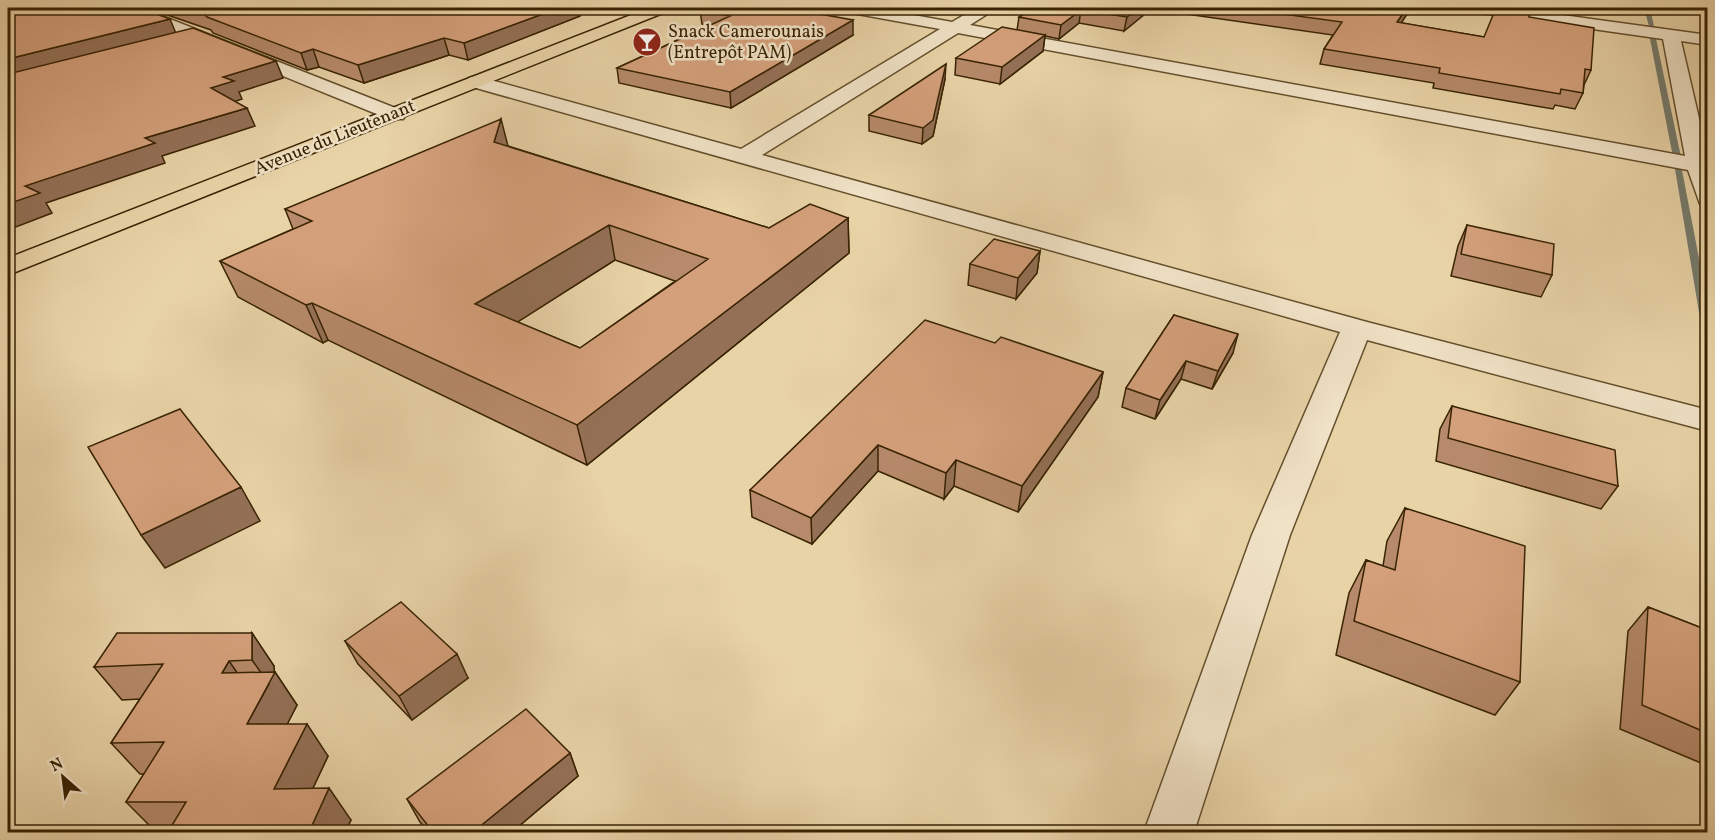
<svg xmlns="http://www.w3.org/2000/svg" width="1715" height="840" font-family="Vollkorn,serif">
  <style>
    .lines { fill: none; stroke-linecap: round; stroke-linejoin: round }
    .stream { fill: #747b6d; fill-rule: evenodd }
    .street-casing { stroke: #644f2c; stroke-width: 3 }
    .primary-casing { stroke: #382303; stroke-width: 3 }
    .street { fill: #f0e2c6; fill-rule: evenodd }
    .primary { fill: #e8d3a7; fill-rule: evenodd }
    .wall { fill: #b68a6a; stroke: #382303; stroke-width: 1.5; fill-rule: evenodd }
    .shaded-wall { fill: #947056; stroke: #382303; stroke-width: 1.5 }
    .building { fill: #d4a07b; stroke: #382303; stroke-width: 1.5; fill-rule: evenodd }
    .labels { text-anchor: middle; dominant-baseline: central; stroke-width: 5; stroke-linejoin: round; paint-order: stroke }
    .far-poi-label { font-size: 18px; fill: #382303; stroke: #f0e2c6; text-anchor: start }
    .far-street-label { font-size: 18px; fill: #382303; stroke: #f0e2c6 }
  </style>
  <rect width="100%" height="100%" fill="#e8d3a7"/>
  <filter id="stains"><feTurbulence type="fractalNoise" baseFrequency=".00333" numOctaves="4"/><feColorMatrix values="0 0 0 0 .2 0 0 0 0 .09 0 0 0 0 .02 0 0 0 .5 -.17"/></filter>
  <radialGradient id="worn" r=".72"><stop offset=".6" stop-color="#630" stop-opacity="0"/><stop offset="1" stop-color="#630" stop-opacity=".3"/></radialGradient>
  <g class="lines">
    <path class="stream" d="M1644 8H1650L1655 31 1650 30Z
      M1652 32 1655 34 1681 157 1677 159 1673 157 1649 34Z
      M1674 163 1681 165 1708 305V339L1703 336Z"/>
    <g class="street-casing">
      <path id="street" d="M121 8H142L403 111 406 115 403 119H389L123 11Z
        M844 8H875L952 22 976 8H994L992 11 970 25 1685 156 1663 39 1481 13 1473 8H1512L1708 35V45L1681 41 1708 157V206L1700 204 1688 170 958 33 762 155 1367 322 1708 410V431L1367 340 1290 535 1194 832H1144L1252 535 1340 332 469 86 467 82 469 78 476 76 741 149 940 29 852 13Z"/>
    </g>
    <g class="primary-casing">
      <path id="primary" d="M649 8H670L668 11 8 275V258Z"/>
    </g>
    <use href="#street" class="street"/>
    <use href="#primary" class="primary"/>
  </g>
  <path class="wall" d="M147 8H579L580 16 468 60 449 55 364 83 319 67 307 70 213 33 211 30Z
    M706 8H817L807 12 853 35 731 108 619 83 617 68 710 25 702 24 700 10Z
    M1033 8H1410L1407 14 1401 23 1484 37 1529 17 1591 70 1584 85 1583 93 1575 109 1555 105 1553 109 1433 88 1434 83 1320 64 1324 49 1333 35 1151 9 1124 31 1079 23 1059 39 1045 36 1043 51 1000 84 955 75 956 58 1017 30 1019 17Z
    M945 79 933 136 922 144 869 131V115Z
    M508 146 769 228 848 218 849 253 587 465 328 340 323 343 238 297 220 261 293 229 285 209ZM615 260 675 281 580 348 517 322Z
    M1467 225 1552 275 1541 297 1451 276 1458 246Z
    M1040 251 1037 273 1016 299 968 285 970 264Z
    M1174 315 1233 353 1212 389 1181 379 1155 419 1122 407 1126 388Z
    M995 343 1103 372 1098 397 1018 512 954 486 944 499 878 471 812 544 752 517 750 490Z
    M1452 406 1618 486 1601 509 1436 461 1440 429Z
    M1405 508 1520 682 1495 715 1336 655 1349 593 1366 560 1383 566 1387 541Z
    M1648 607 1707 630V757L1701 763 1620 729 1628 631Z
    M252 633 274 666V672H275L297 705 287 724 328 756 313 788 351 820 345 832H156L126 802 144 774H140L111 743 140 699 122 700 94 667Z
    M345 641 468 678 412 720 358 664Z
    M570 753 578 776 512 832H429L420 822 407 799Z"/>
  <path class="shaded-wall" d="M559 8H579L580 16 468 60 464 43Z
    M786 8H817L787 22Z
    M1139 8H1151V9L1124 31 1127 17Z
    M1407 8H1410L1407 14 1392 37 1397 22Z
    M1081 10 1079 23 1059 39 1061 25Z
    M170 19 177 36 8 79V59Z
    M853 20V35L731 108 730 92Z
    M1045 35 1043 51 1000 84 1002 67Z
    M444 38 449 55 364 83 358 65Z
    M313 49 319 67 307 70 301 53Z
    M276 61 283 78 239 92 242 99 219 107 211 88 223 77Z
    M946 64 945 79 933 136 922 144 923 128Z
    M247 108 255 126 162 156 165 163 46 203 52 213 8 230V204L25 186 145 138Z
    M501 119 509 150 494 142Z
    M848 218 849 253 587 465 577 425Z
    M609 225 615 260 486 342 475 304Z
    M1040 251 1037 273 1016 299 1018 278Z
    M312 303 328 340 323 343 306 305Z
    M1238 334 1233 353 1212 389 1218 371Z
    M1186 361 1181 379 1155 419 1160 400Z
    M1103 372 1098 397 1018 512 1022 486Z
    M878 445V471L812 544 811 518Z
    M956 460 954 486 944 499 946 473Z
    M241 487 260 521 165 568 141 535Z
    M252 633 274 666V674L275 672 297 705 271 756 247 724 269 684 252 660Z
    M457 654 468 678 412 720 399 696Z
    M229 661 252 694 222 673Z
    M307 724 328 756 298 820 274 789Z
    M570 753 578 776 512 832H473Z
    M329 788 351 820 345 832H309Z"/>
  <path class="building" d="M8 8H140L170 19 8 59Z
    M186 8H559L464 43 444 38 358 65 313 49 301 53 207 17 204 14Z
    M706 8H788H786L853 20 730 92 617 68 730 16 700 10Z
    M1033 8H1139L1127 17 1081 10 1061 25 1019 17Z
    M1239 8H1407L1397 22 1484 37 1496 8H1530L1529 17 1594 28 1591 70 1585 69 1583 93 1561 89 1560 94 1439 73 1440 68 1324 49 1342 22Z
    M1002 27 1045 35 1002 67 956 58Z
    M193 28 276 61 223 77 234 81 211 88 247 108 145 138 155 143 25 186 40 193 8 204V74Z
    M946 64 933 120 923 128 869 115Z
    M501 119 494 142 769 228 810 204 848 218 577 425 312 303 306 305 220 261 312 221 285 209ZM609 225 708 259 580 348 475 304Z
    M1467 225 1554 244 1552 275 1461 254Z
    M994 239 1040 251 1018 278 970 264Z
    M1174 315 1238 334 1218 371 1186 361 1160 400 1126 388Z
    M925 320 995 343 1001 337 1103 372 1022 486 956 460 946 473 878 445 811 518 750 490Z
    M1452 406 1615 450 1618 486 1448 438Z
    M180 409 241 487 141 535 88 447Z
    M1405 508 1525 546 1520 682 1354 621 1366 560 1395 570Z
    M401 602 457 654 399 696 345 641Z
    M1648 607 1707 630V733L1642 705Z
    M117 633H252V660L229 661 222 673 275 672 247 724H307L274 789 329 788 309 832H168L186 802H126L164 742 111 743 163 664 94 667Z
    M526 709 570 753 473 832H433L407 799Z"/>
  <defs>
    <g id="bar-disc" transform="scale(1.5)"><circle r="9.5" fill="#8f2418" stroke="#f0e2c6"/><path d="M-6-5H6L.8 .8V4.5H3.5V6h-7V4.5H-.8V.8Z" fill="#fff"/></g>
  </defs>
  <g fill-rule="evenodd">
    <use href="#bar-disc" x="647" y="42"/>
  </g>
  <g class="labels">
    <g class="far-poi-label">
      <text x="668" y="32">Snack Camerounais<tspan x="668" dy="21">(Entrepôt PAM)</tspan></text>
    </g>
    <g class="far-street-label">
      <text transform="translate(335 138) rotate(-22)">Avenue du Lieutenant</text>
    </g>
  </g>
  <rect width="1715" height="840" fill="none" stroke="#e8d3a7" stroke-width="30"/>
  <rect x="9" y="9" width="1697" height="822" fill="none" stroke="#382303" stroke-width="3"/>
  <rect x="15" y="15" width="1685" height="810" fill="none" stroke="#382303" stroke-width="1.5"/>
  <g transform="translate(63 777) rotate(332)" stroke="#f0e2c6" stroke-width="4.5" paint-order="stroke">
  <path d="M0-4.5L10 22L0 15L-10 22Z" fill="#382303"/>
  <text y="-9" font-size="16" font-weight="bold" text-anchor="middle" fill="#382303">N</text>
  </g>
  <rect width="100%" height="100%" filter="url(#stains)"/>
  <rect width="100%" height="100%" fill="url(#worn)"/>
</svg>
